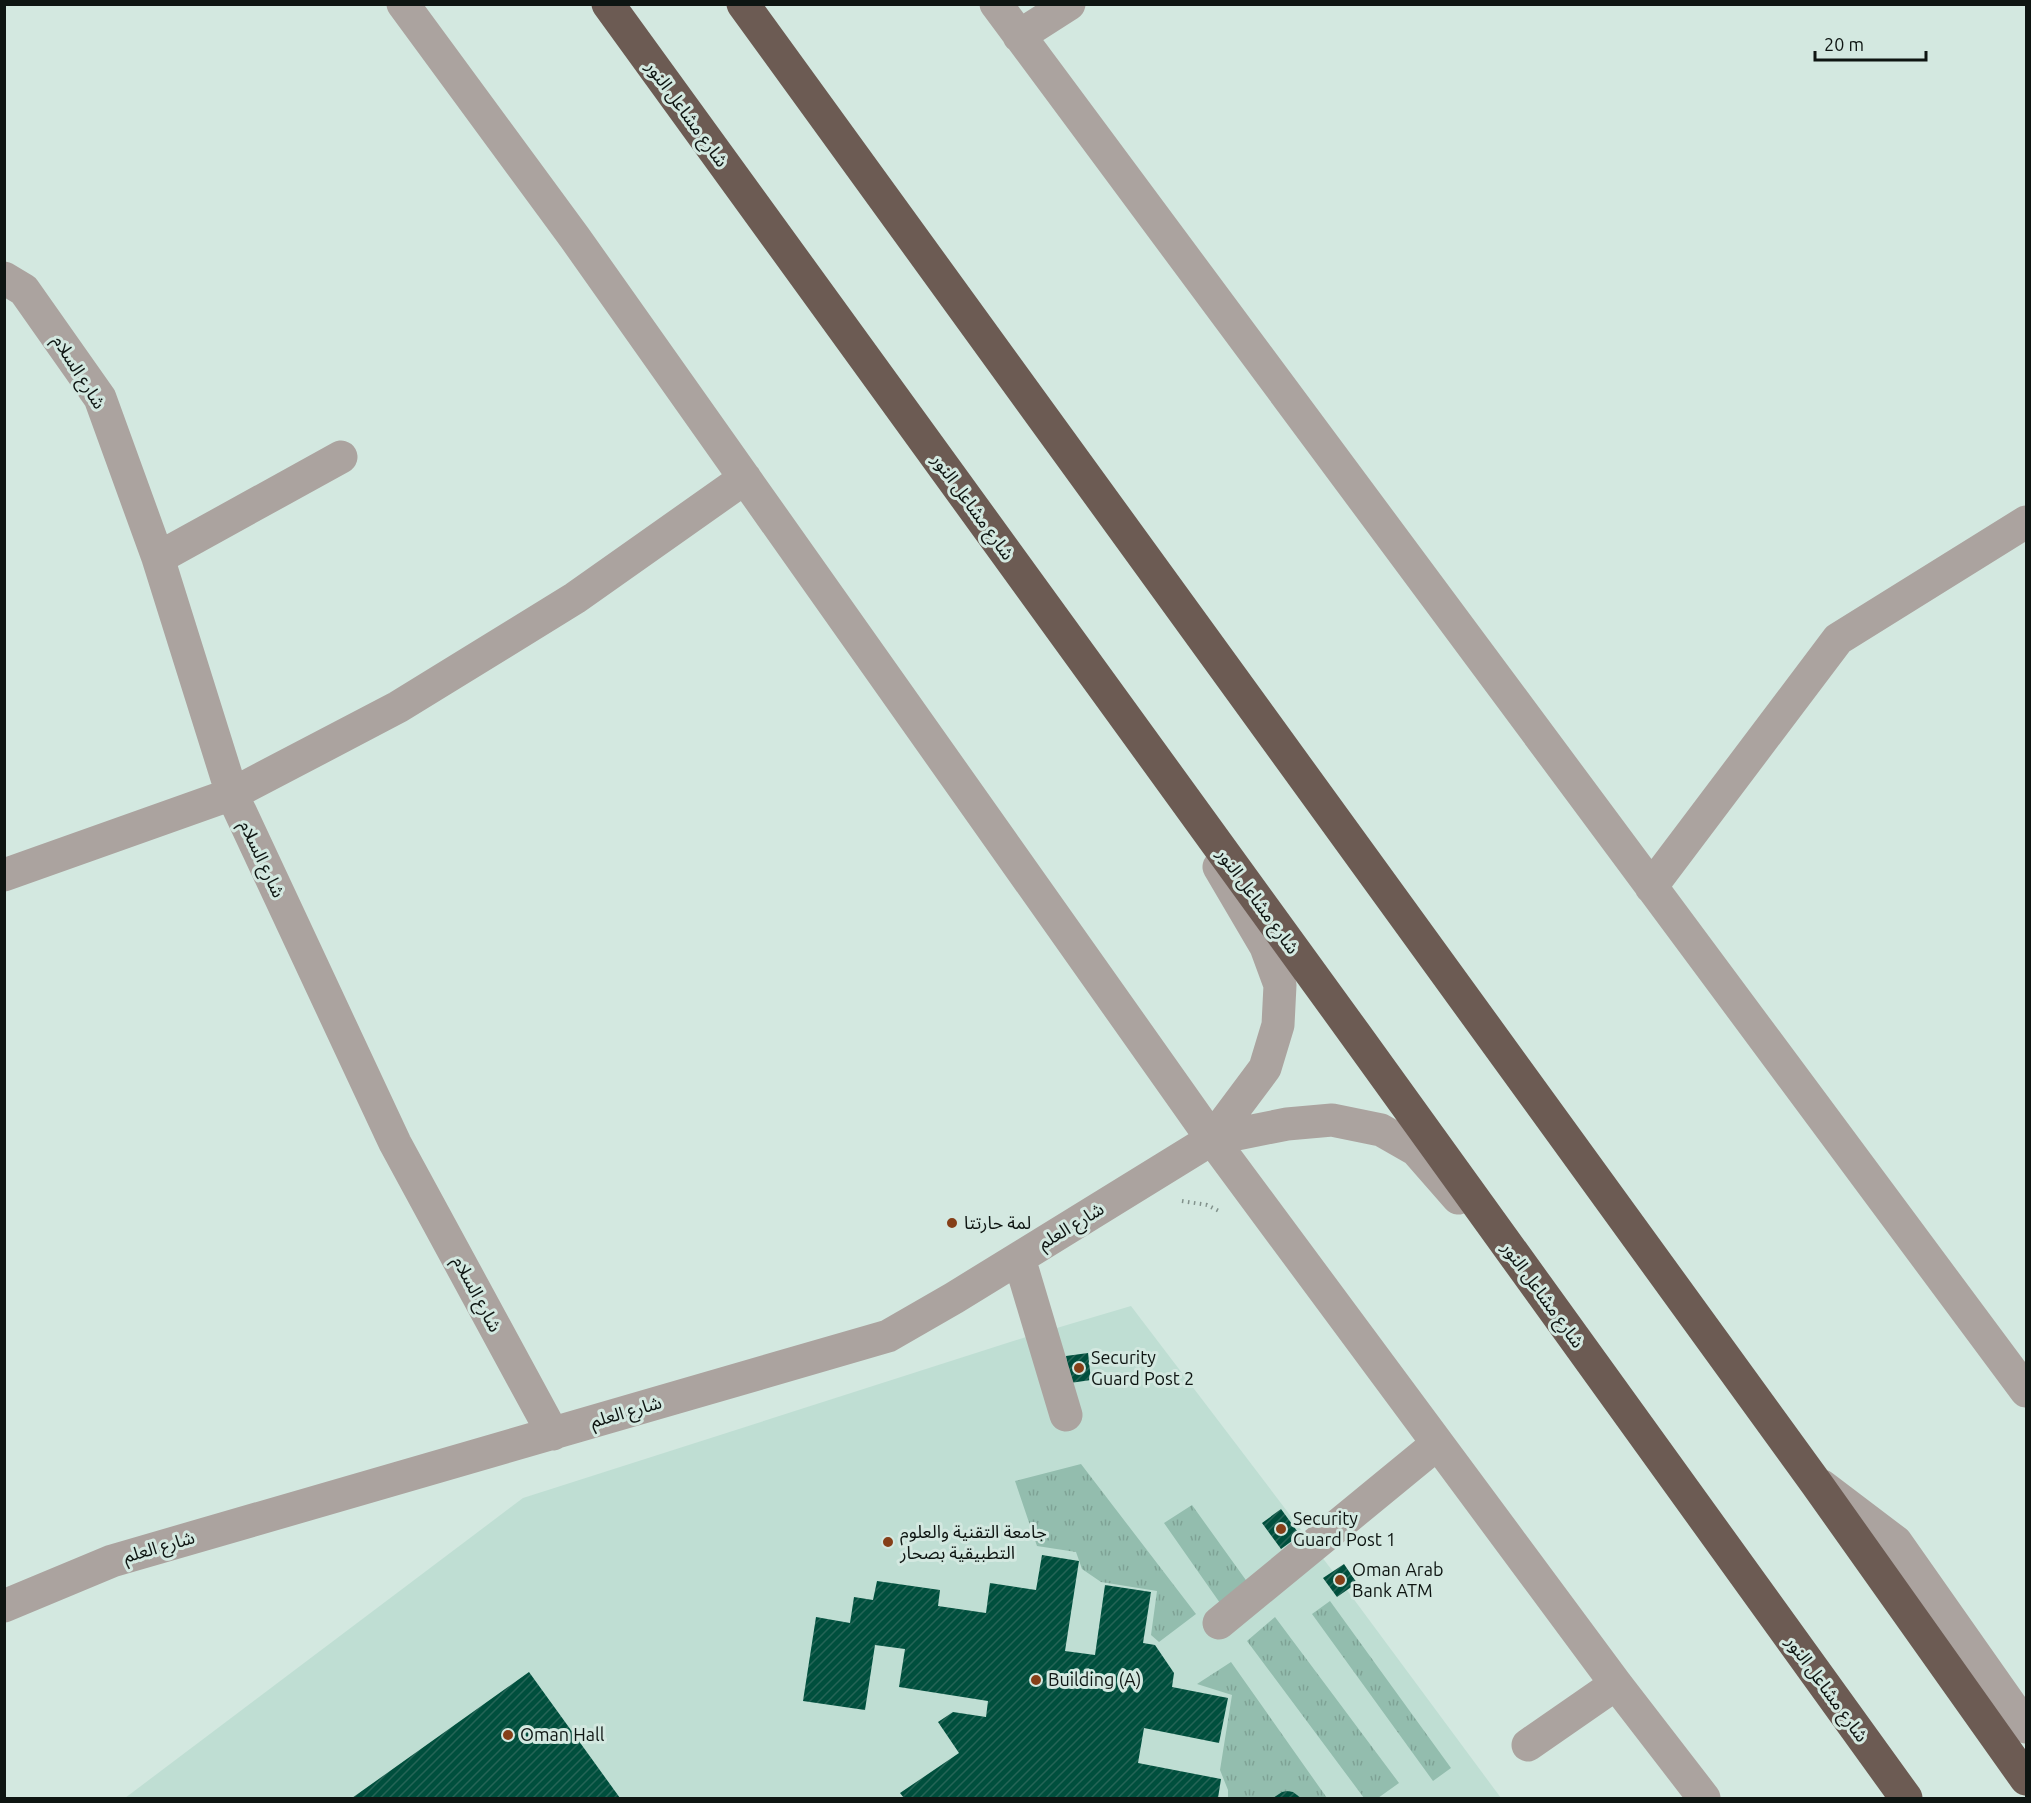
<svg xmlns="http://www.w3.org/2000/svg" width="2031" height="1803" font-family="Ubuntu,'Noto Sans Arabic',sans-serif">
<defs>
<pattern id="grass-tufts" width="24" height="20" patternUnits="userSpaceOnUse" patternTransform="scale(1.5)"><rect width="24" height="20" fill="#93bdae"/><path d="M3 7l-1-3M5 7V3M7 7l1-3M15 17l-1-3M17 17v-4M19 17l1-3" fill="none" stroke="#7ea295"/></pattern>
<pattern id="building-hatch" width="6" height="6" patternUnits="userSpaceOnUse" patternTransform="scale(1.5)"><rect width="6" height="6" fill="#004f3d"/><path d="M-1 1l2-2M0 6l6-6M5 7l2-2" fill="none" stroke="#256456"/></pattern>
</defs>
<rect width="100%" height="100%" fill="#d3e8e0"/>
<path fill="#bfded3" d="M 1131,1306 L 1344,1586 L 1501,1798 L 125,1798 L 523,1498 L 1023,1338 Z"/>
<path fill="url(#grass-tufts)" d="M 1081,1464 L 1196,1614 L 1159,1642 L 1151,1635 L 1157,1591 L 1101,1582 L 1082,1569 L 1076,1552 L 1037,1546 L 1015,1481 Z
M 1192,1505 L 1248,1583 L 1220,1603 L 1164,1523 Z
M 1330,1601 L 1451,1768 L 1433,1781 L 1312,1614 Z
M 1275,1617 L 1399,1783 L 1378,1798 L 1364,1798 L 1247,1641 Z
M 1231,1662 L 1327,1798 L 1228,1798 L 1228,1790 L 1220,1770 L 1232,1695 L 1197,1684 Z"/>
<path fill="url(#building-hatch)" d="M 1088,1353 L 1091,1380 L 1070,1383 L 1066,1356 Z
M 1281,1509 L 1300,1535 L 1281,1549 L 1262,1523 Z
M 1042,1555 L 1079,1561 L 1065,1651 L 1095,1655 L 1105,1585 L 1151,1592 L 1143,1643 L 1155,1645 L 1174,1673 L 1172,1687 L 1228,1698 L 1219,1743 L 1144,1728 L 1138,1763 L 1221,1779 L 1218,1798 L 904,1798 L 900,1793 L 959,1753 L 938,1722 L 953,1712 L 986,1717 L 988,1701 L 899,1687 L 905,1649 L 875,1645 L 865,1710 L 803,1701 L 816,1617 L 850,1623 L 854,1597 L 873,1600 L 877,1581 L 940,1590 L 938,1606 L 986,1613 L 990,1583 L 1036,1590 Z
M 1344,1564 L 1357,1583 L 1337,1597 L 1323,1578 Z
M 529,1672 L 620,1798 L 352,1798 Z
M 1287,1791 L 1293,1792 L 1301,1798 L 1273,1798 L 1282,1792 Z"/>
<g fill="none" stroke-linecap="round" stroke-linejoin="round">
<path stroke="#82928c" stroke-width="4" stroke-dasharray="1.5 4.5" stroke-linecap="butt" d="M 1182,1201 L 1207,1205 L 1221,1212"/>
<path stroke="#aba39f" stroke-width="33" d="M 403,4 L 575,238 L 1212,1139 L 1616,1684 L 1704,1798
M 996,4 L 2026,1391
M 1019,36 L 1069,4
M 4,278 L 24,290 L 100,398 L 158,558 L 232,794 L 395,1143 L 553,1434
M 158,558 L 341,457
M 4,875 L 232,794 L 398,707 L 575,598 L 745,478
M 1651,887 L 1838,639 L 2026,522
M 1212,1139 L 1265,1068 L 1278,1025 L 1280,985 L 1266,947 L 1219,867
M 1019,1258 L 1066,1415
M 1822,1486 L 1896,1542 L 2026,1727
M 4,1606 L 112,1561 L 888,1336 L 954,1298 L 1212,1139 L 1287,1124 L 1332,1120 L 1381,1130 L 1416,1150 L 1458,1198
M 1219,1623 L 1437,1444
M 1528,1745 L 1616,1684"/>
<path stroke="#6c5b53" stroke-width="33" d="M 608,4 L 1355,1034 L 1906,1798
M 743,4 L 1816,1483 L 2026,1779"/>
</g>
<g fill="#853f18" stroke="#d3e8e0" stroke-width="2">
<circle cx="952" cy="1223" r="6"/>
<circle cx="1079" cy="1368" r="6"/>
<circle cx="1281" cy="1529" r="6"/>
<circle cx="888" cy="1542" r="6"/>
<circle cx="1340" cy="1580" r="6"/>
<circle cx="1036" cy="1680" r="6"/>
<circle cx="508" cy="1735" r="6"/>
</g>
<g text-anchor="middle" stroke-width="6" stroke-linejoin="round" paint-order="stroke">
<g font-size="18" fill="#0e1512" stroke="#d3e8e0">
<text transform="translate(687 114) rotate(54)" y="6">شارع مشاعل النور</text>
<text transform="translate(79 372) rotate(58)" y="6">شارع السلام</text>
<text transform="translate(973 507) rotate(54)" y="6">شارع مشاعل النور</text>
<text transform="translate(262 859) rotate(65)" y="6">شارع السلام</text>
<text transform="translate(1258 901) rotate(54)" y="6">شارع مشاعل النور</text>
<text transform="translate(1071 1226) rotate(-31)" y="6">شارع العلم</text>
<text transform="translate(477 1294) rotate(62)" y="6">شارع السلام</text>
<text transform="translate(1543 1295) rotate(54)" y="6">شارع مشاعل النور</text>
<text transform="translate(626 1412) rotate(-16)" y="6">شارع العلم</text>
<text transform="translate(159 1547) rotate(-16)" y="6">شارع العلم</text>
<text transform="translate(1827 1689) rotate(54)" y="6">شارع مشاعل النور</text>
</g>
<g font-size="18" fill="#0e1512" stroke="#d3e8e0" text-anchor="start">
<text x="964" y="1229">لمة حارتتا</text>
<text x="1091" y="1364">Security<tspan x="1091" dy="21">Guard Post 2</tspan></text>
<text x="1293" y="1525">Security<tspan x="1293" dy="21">Guard Post 1</tspan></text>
<text x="900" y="1538">جامعة التقنية والعلوم<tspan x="900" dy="21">التطبيقية بصحار</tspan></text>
<text x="1352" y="1576">Oman Arab<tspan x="1352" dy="21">Bank ATM</tspan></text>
<text x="1048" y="1686">Building (A)</text>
<text x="520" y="1741">Oman Hall</text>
</g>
</g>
<rect width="2031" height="1803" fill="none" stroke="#0e1512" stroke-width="12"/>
<path d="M1815 51v9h111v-9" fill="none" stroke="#0e1512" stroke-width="3"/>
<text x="1824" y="51" font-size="18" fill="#0e1512" stroke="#d3e8e0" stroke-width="4.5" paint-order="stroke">20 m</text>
</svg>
